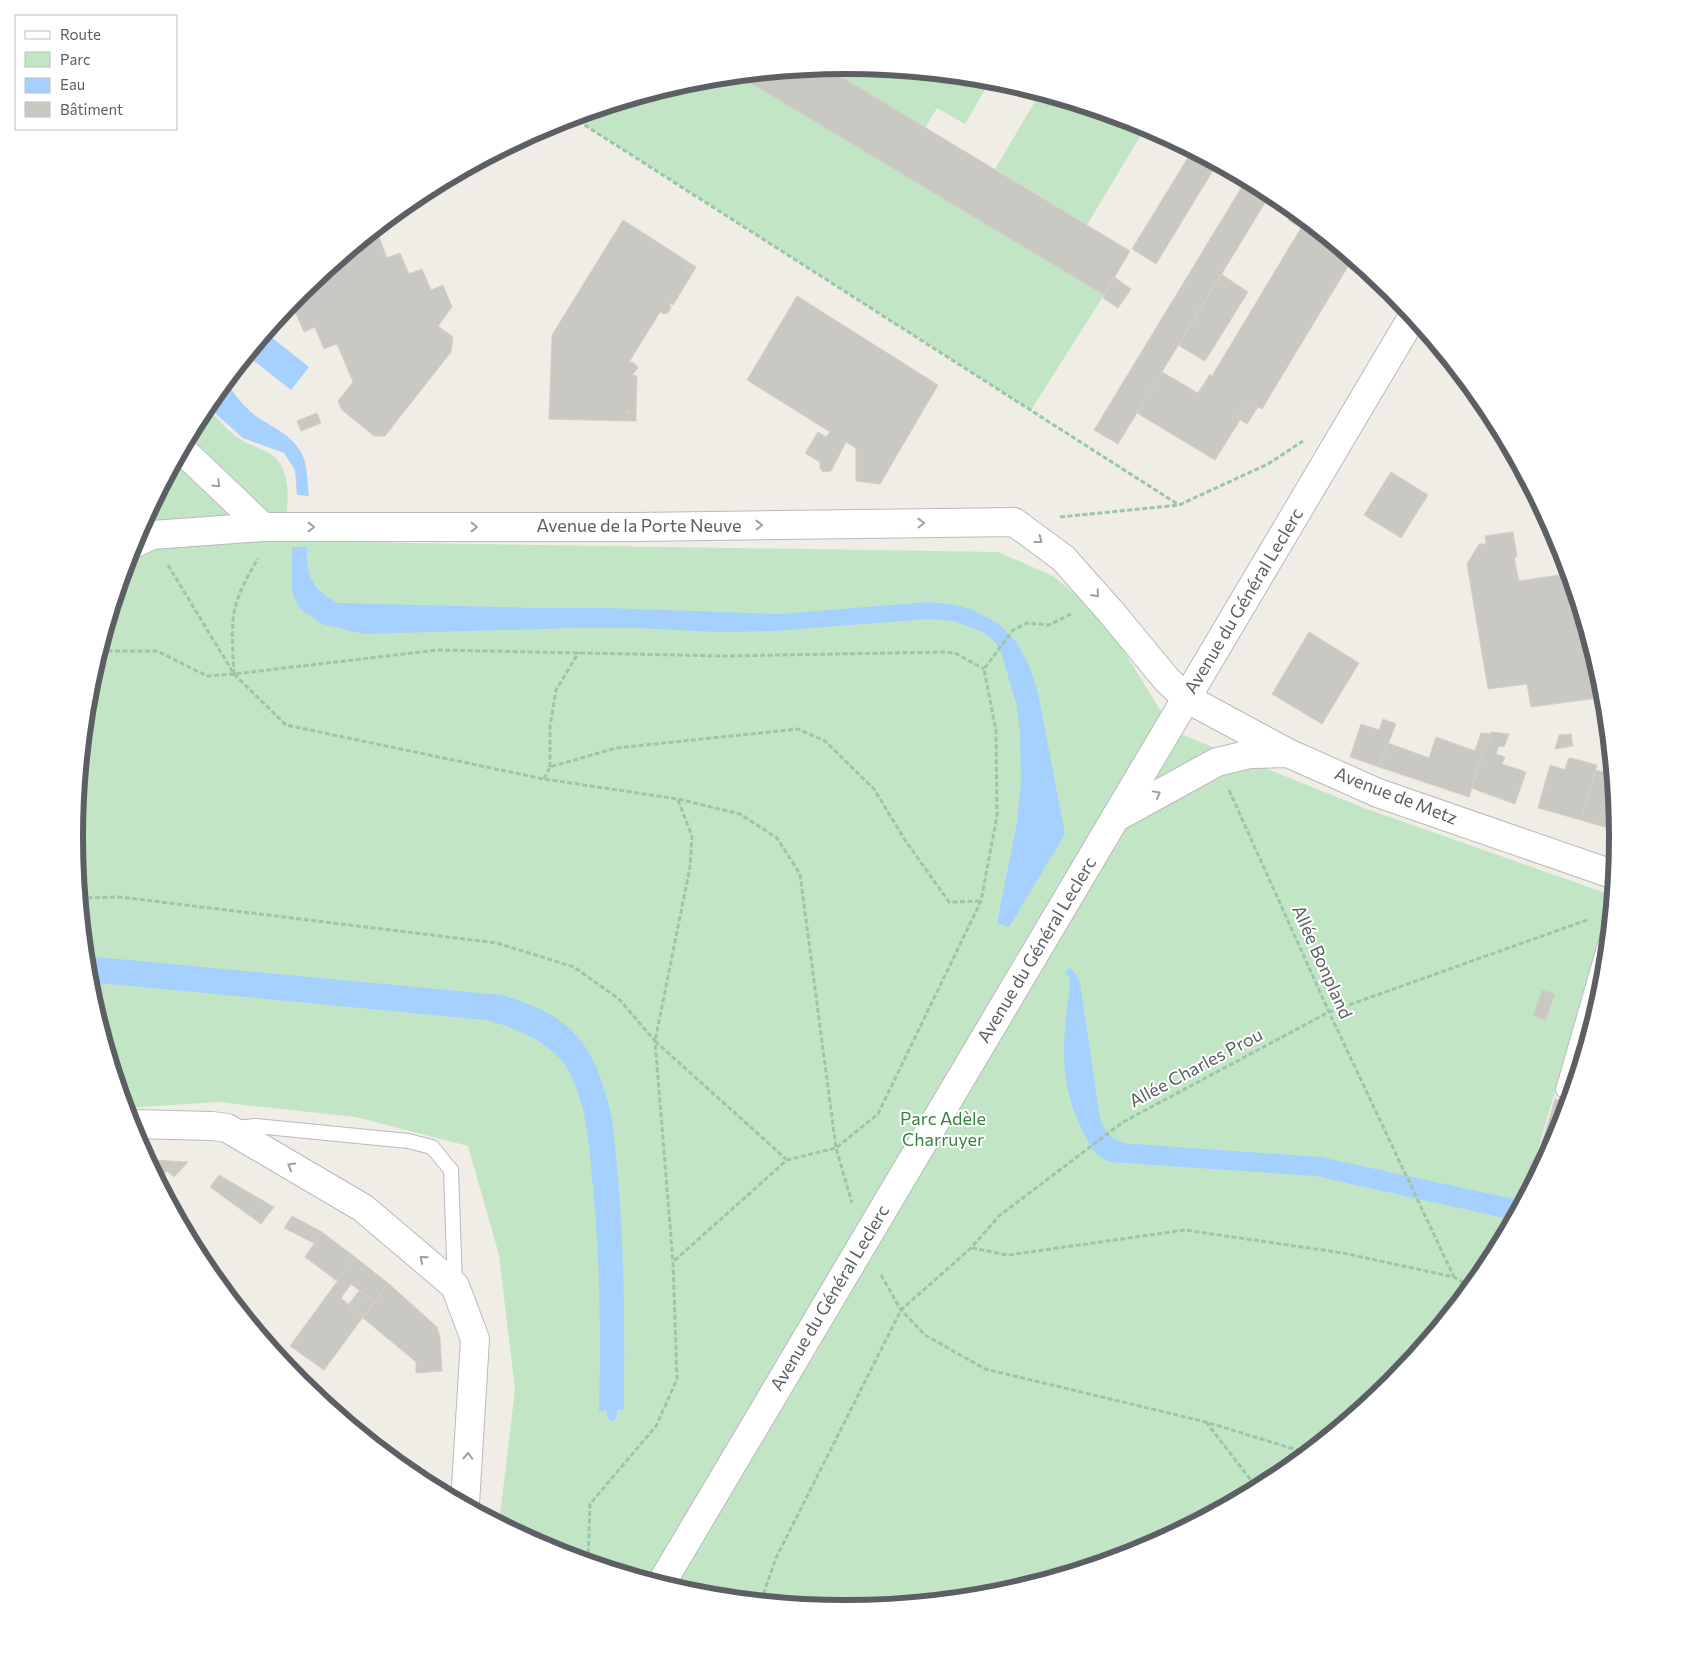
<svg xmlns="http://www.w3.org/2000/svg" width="1693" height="1674" font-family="Commissioner,sans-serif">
<rect width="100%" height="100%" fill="#efede5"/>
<path fill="#c2e6c5" d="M 847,65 L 991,79 L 965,124 L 937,108 L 925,128 L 841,77 Z
M 739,76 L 1104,295 L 1031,410 L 573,117 L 696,80 Z
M 1040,93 L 1126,119 L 1144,130 L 1087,225 L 995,169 Z
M 206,406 C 217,418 228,432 243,441 C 259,450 278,451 284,472 C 292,494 284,519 285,541 L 998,552 L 1053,576 L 1103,617 L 1173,731 L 1364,808 L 1611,895 L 1524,1199 L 1488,1266 L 1392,1383 L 1275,1479 L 1142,1550 L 997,1594 L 846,1609 L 696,1594 L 551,1550 L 499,1523 L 515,1390 L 499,1255 L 468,1146 L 356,1117 L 218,1102 L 126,1108 L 89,987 L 75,837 L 89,686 L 133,541 Z"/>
<path fill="#a6d0fd" d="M 266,333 L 309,367 L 291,390 L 248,356 Z
M 226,382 C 235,395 244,407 257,417 C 274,428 292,435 302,454 C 308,466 307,483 309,496 L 297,495 L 295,470 L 284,453 L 243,438 L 216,414 L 209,403 Z
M 292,547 L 307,547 C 306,576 312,590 338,603 L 537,608 L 607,608 L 779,614 L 929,602 L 956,605 L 975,611 L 1000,625 L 1015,640 L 1029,665 L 1038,693 L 1065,834 L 1009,927 L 997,923 L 1017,822 L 1021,782 L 1020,734 L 1017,707 L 1002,655 L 996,643 L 983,632 L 954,621 L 928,619 L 774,631 L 718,632 L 636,628 L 574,628 L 364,634 L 322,624 L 301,610 L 296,602 L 292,590 Z
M 86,956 L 501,995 C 574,1015 596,1046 612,1119 C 624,1215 625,1312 624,1410 L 599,1411 C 601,1336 600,1262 593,1187 C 589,1145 587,1099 564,1063 C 561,1059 557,1056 553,1052 C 533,1035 510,1026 485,1020 L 89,982 Z
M 1070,967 L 1076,974 L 1080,983 L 1100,1118 C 1106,1136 1116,1143 1134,1144 L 1320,1157 L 1523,1201 L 1513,1220 L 1315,1176 L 1110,1162 C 1093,1155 1091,1147 1083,1132 C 1063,1091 1062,1061 1066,1016 C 1067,1005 1070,994 1070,982 L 1070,978 L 1065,973 Z"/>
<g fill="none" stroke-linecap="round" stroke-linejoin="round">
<path stroke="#a6d0fd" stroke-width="10" d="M 612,1397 L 612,1416"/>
</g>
<path fill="#cac8c2" stroke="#d3d0c3" d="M 825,67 L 1130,251 L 1104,295 L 739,76 Z
M 1192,151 L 1217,164 L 1156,264 L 1132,249 Z
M 1246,180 L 1271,193 L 1118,444 L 1094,430 Z
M 1294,210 L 1353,258 L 1262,409 L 1247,401 L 1237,418 L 1240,420 L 1215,460 L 1137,413 L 1162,372 L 1198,393 L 1210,374 L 1212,376 L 1301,228 L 1288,220 Z
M 623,220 L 690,263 L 685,270 L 692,274 L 673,305 L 669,303 L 671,308 L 668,313 L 664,314 L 660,312 L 629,362 L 634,363 L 638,368 L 632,375 L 637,376 L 636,412 L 627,412 L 627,421 L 549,419 L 552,335 Z
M 379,237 L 387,258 L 400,253 L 409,274 L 422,269 L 431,290 L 443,285 L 452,307 L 438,326 L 453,337 L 451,352 L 385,436 L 374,436 L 342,410 L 338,401 L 353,382 L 337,344 L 324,349 L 315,327 L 304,332 L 295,311 L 282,316 L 281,315 L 301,291 L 365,238 L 366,242 Z
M 690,263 L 696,267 L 692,274 L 685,270 Z
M 1221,274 L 1248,292 L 1205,361 L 1178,345 Z
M 1114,277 L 1131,289 L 1118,308 L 1103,298 Z
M 797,296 L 938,385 L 880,484 L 856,481 L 856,448 L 846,442 L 831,471 L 823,472 L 820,468 L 820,462 L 805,453 L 818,432 L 826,437 L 830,432 L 747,380 Z
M 1247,401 L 1258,407 L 1247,424 L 1237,418 Z
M 627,412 L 636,412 L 636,421 L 627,421 Z
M 317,413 L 321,423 L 301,431 L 297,421 Z
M 1391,472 L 1428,495 L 1401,538 L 1364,515 Z
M 1513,532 L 1517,557 L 1514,558 L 1519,581 L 1566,574 L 1569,572 L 1604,687 L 1605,697 L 1531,707 L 1527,684 L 1488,689 L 1467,564 L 1479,544 L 1486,544 L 1485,536 Z
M 1309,632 L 1359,663 L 1322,724 L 1272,694 Z
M 1383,719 L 1396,724 L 1379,767 L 1350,757 L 1361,724 L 1379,730 Z
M 1491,732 L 1509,734 L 1504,747 L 1499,746 L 1496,754 L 1505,757 L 1502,764 L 1526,772 L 1515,804 L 1471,788 Z
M 1481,733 L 1490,734 L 1469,797 L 1379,767 L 1388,743 L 1429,758 L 1436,737 L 1475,751 Z
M 1571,734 L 1573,746 L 1555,749 L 1559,735 Z
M 1571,758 L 1597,765 L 1581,820 L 1538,808 L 1550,765 L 1565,770 L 1568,759 Z
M 1596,770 L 1612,775 L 1618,831 L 1581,820 Z
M 1542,990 L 1555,994 L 1546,1020 L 1533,1016 Z
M 1555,1099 L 1569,1102 L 1560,1133 L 1549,1152 L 1540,1150 Z
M 155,1160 L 188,1162 L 174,1177 L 167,1171 L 159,1180 L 151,1165 Z
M 219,1175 L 274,1207 L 261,1224 L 210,1187 Z
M 292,1216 L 322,1232 L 314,1243 L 284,1228 Z
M 322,1232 L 355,1257 L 337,1281 L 305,1257 Z
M 355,1257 L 388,1283 L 374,1302 L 351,1284 L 341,1298 L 363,1317 L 324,1370 L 290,1346 Z
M 388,1283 L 437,1327 L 440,1337 L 442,1371 L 416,1373 L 416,1362 L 363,1318 Z
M 359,1291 L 374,1302 L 363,1317 L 349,1304 Z
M 283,1354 L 298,1365 L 292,1373 L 280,1358 Z"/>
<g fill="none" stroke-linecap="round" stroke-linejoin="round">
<g stroke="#b7babe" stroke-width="16">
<path id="service" d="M 1572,1092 L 1563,1090 L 1609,930
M 233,1128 L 256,1126 L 408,1141 L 432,1147 L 451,1170 L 455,1286"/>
</g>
<g stroke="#b7babe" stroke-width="30">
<path id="minor" d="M 133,544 L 152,535 L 263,527
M 131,1124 L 212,1126 L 227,1128 L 363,1208 L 455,1286 L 475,1339 L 465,1504"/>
</g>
<g stroke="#b7babe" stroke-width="30">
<path id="tertiary" d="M 182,450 L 263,527 L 637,527 L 1014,522 L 1063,558 L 1111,612 L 1167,680 L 1186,698 L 1288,753 L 1378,793 L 1615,875
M 1115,818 L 1217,762 L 1250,754 L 1286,753"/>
</g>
<g stroke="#b8bac0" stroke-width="30">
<path id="secondary" d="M 661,1584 L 1413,316"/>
</g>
<path stroke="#9bc6ab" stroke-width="3" stroke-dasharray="5 2.5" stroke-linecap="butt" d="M 572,117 L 1179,505
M 1060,517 L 1179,505 L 1268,464 L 1303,441
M 168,565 L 234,674 L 286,725 L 544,779 L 678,799 L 740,814 L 777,838 L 800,874 L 836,1148 L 852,1203
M 100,651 L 157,651 L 207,676 L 234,674 L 438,650 L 725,656 L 946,652 L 955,653 L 984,669
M 234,674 C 233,651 230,626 236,604 C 241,587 250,573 258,558
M 550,767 L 550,727 L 556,690 L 579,652
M 544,779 L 550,767 L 616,748 L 798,729 L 825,741 L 874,789 L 905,840 L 949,902 L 981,901
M 1229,790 L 1329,1012 L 1454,1277
M 678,800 L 692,836 L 690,867 L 655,1041 L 787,1160
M 80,898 L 120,897 L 497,943 L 574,967 L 619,999 L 655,1041 L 673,1262
M 972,1248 L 1008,1255 L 1185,1230 L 1343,1253 L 1454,1277 L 1471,1287
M 881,1275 L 901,1310 L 925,1335 L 985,1369 L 1206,1422 L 1307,1453
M 1206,1422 L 1257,1488
M 588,1561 L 590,1504 L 656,1426 L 677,1379 L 673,1262 L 787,1160 L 836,1148 L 878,1114 L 981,901 L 997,816 L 996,731 L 984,669 L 1013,630 L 1027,623 L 1049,625 L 1071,614
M 761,1601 L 776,1558 L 901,1310 L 971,1248 L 999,1216 L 1123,1122 L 1329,1012 L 1587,920"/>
<use href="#service" stroke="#fff" stroke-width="14"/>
<use href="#minor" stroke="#fff" stroke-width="28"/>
<use href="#tertiary" stroke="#fff" stroke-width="28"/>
<use href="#secondary" stroke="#fff" stroke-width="28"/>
</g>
<defs><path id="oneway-chevron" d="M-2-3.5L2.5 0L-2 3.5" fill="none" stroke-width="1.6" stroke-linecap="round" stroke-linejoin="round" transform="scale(1.25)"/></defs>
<g stroke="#9da0a3">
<use href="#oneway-chevron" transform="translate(217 484) rotate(44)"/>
<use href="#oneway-chevron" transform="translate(921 523) rotate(-1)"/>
<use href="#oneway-chevron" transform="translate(759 525) rotate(-1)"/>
<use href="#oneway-chevron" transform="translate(311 527)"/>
<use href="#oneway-chevron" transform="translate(474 527)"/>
<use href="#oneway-chevron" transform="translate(1039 540) rotate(37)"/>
<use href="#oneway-chevron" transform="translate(1096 594) rotate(48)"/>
<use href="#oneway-chevron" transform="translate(1157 794) rotate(-29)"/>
<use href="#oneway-chevron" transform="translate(291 1166) rotate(-150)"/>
<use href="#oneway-chevron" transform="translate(423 1259) rotate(-140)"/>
<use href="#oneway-chevron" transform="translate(468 1456) rotate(-87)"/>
</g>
<g text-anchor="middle" stroke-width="4" stroke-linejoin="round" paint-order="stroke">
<g font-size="18" fill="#5c6065" stroke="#fff">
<text x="639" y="532">Avenue de la Porte Neuve</text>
<text transform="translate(1244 601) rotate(-59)" y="6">Avenue du Général Leclerc</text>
<text transform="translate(1396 796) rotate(21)" y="6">Avenue de Metz</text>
<text transform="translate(1037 950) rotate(-59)" y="6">Avenue du Général Leclerc</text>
<text transform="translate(1322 962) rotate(66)" y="6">Allée Bonpland</text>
<text transform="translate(1196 1068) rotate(-28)" y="6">Allée Charles Prou</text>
<text transform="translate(830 1298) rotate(-59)" y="6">Avenue du Général Leclerc</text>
</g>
<g font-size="18" fill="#368240" stroke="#fff">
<text x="943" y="1125">Parc Adèle<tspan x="943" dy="21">Charruyer</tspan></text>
</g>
</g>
<path d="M0 0H1693V1674H0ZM83 837a763 763 0 1 1 1526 0a763 763 0 1 1-1526 0Z" fill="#fff" fill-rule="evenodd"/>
<path fill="none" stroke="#5c6065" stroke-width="6" d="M83 837a763 763 0 1 1 1526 0a763 763 0 1 1-1526 0Z"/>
<rect x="15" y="15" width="162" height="115" fill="#ffffff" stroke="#bebfc1"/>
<rect x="25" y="31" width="25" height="8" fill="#ffffff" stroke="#bebfc1"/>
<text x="60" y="40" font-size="15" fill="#5c6065">Route</text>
<rect x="25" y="52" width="25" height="15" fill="#c2e6c5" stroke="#bebfc1"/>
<text x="60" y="65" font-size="15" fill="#5c6065">Parc</text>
<rect x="25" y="78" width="25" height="15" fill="#a6d0fd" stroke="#bebfc1"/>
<text x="60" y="90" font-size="15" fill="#5c6065">Eau</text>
<rect x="25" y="102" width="25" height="15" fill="#cac8c2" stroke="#bebfc1"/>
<text x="60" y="115" font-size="15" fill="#5c6065">Bâtiment</text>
</svg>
